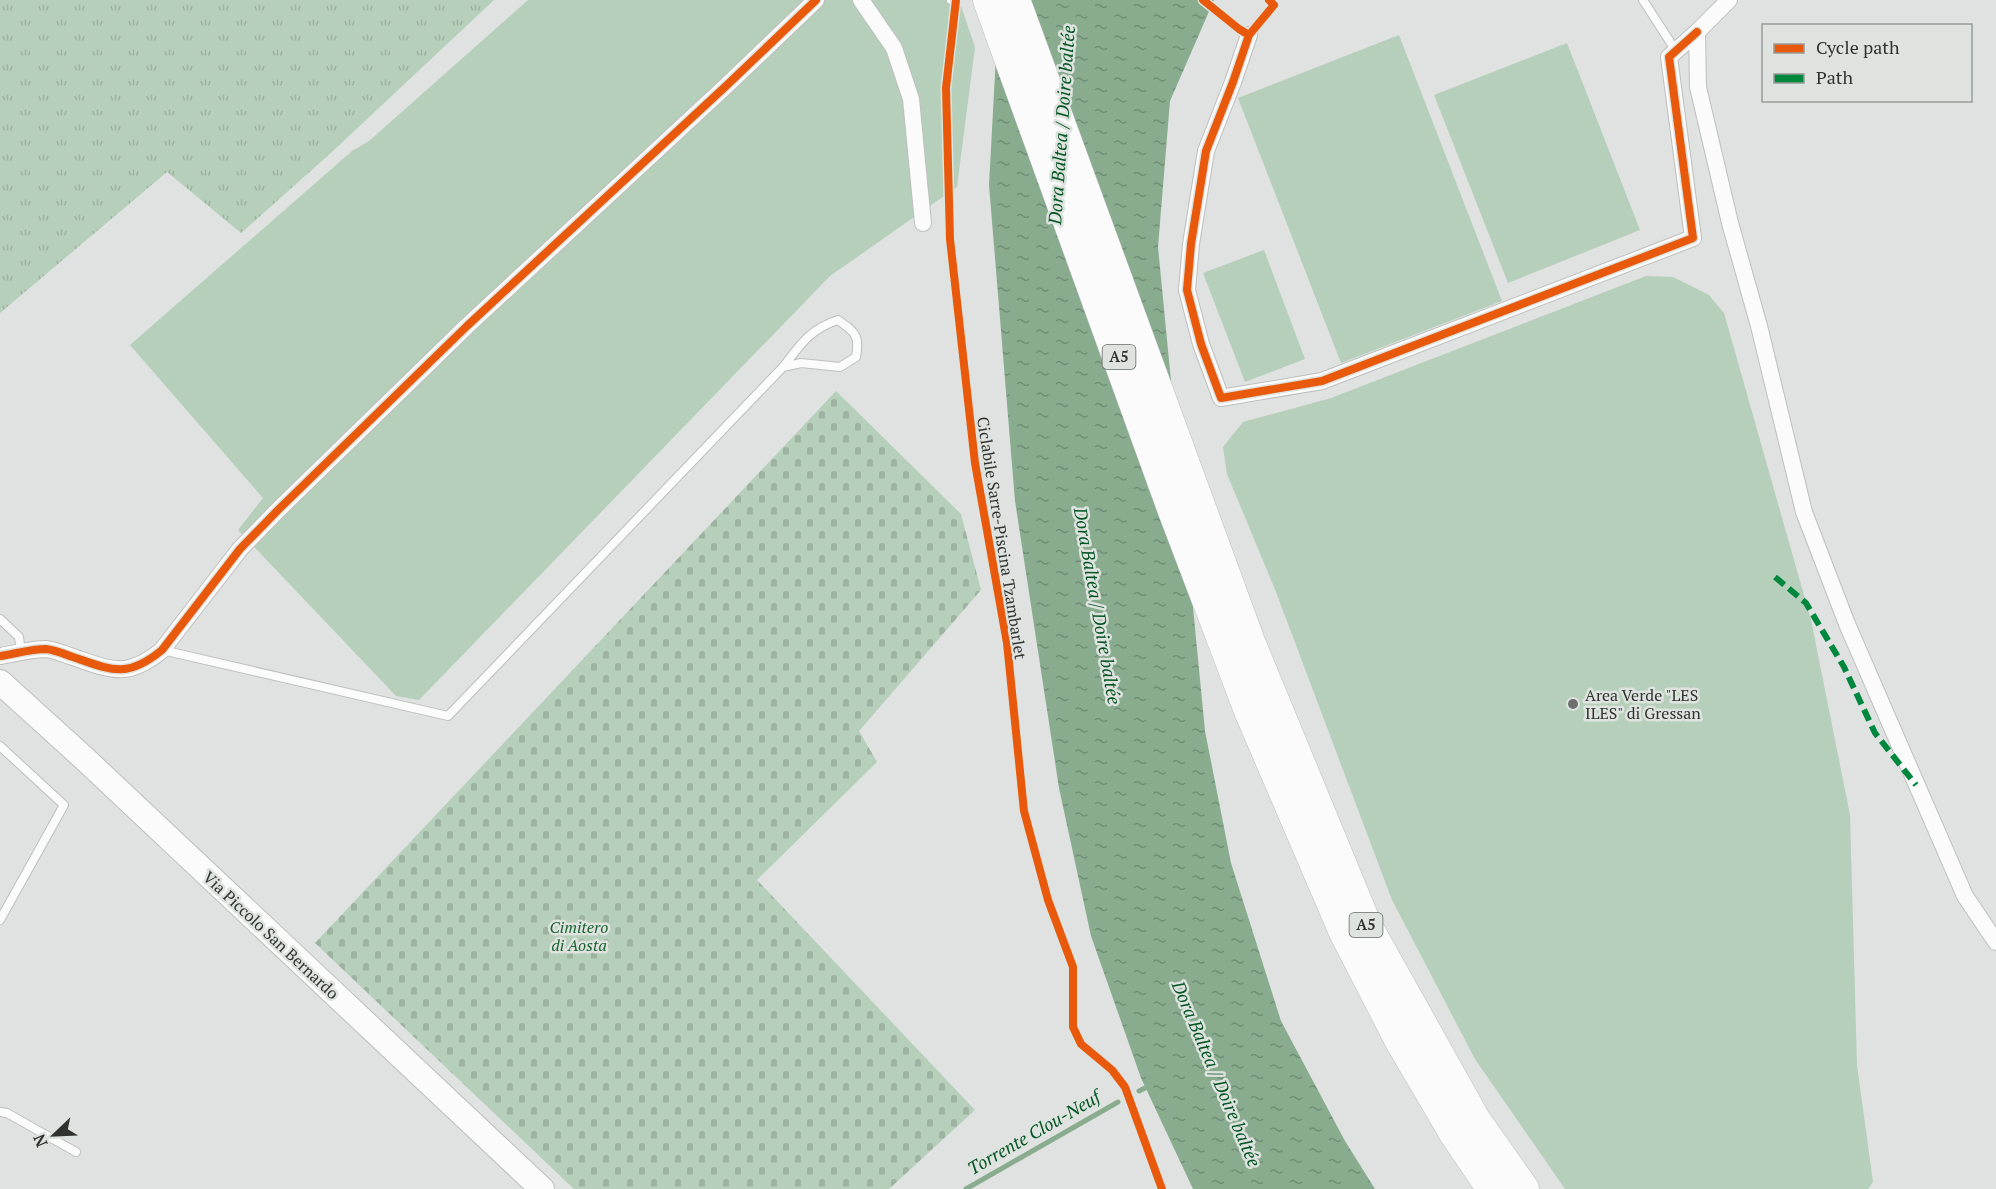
<svg xmlns="http://www.w3.org/2000/svg" width="1996" height="1189" font-family="'PT Serif',serif">
<defs>
<pattern id="grass-tufts" width="24" height="20" patternUnits="userSpaceOnUse" patternTransform="scale(1.5)"><rect width="24" height="20" fill="#b6cfba"/><path d="M3 7l-1-3M5 7V3M7 7l1-3M15 17l-1-3M17 17v-4M19 17l1-3" fill="none" stroke="#9db2a0"/></pattern>
<pattern id="cemetery-stones" width="16" height="16" patternUnits="userSpaceOnUse" patternTransform="scale(1.5)"><rect width="16" height="16" fill="#b6cfba"/><path d="M2 7V4a2 2 0 0 1 4 0v3zM10 15v-3a2 2 0 0 1 4 0v3z" fill="#9db2a0"/></pattern>
<pattern id="water-ripples" width="26" height="14" patternUnits="userSpaceOnUse" patternTransform="scale(1.5)"><rect width="26" height="14" fill="#89ac8f"/><path d="M2 4q2-2 4 0t4 0M15 11q2-2 4 0t4 0" fill="none" stroke="#708d75"/></pattern>
</defs>
<rect width="100%" height="100%" fill="#dfe2e0"/>
<path fill="url(#grass-tufts)" d="M 0,0 L 494,0 L 333,151 L 241,233 L 167,172 L 0,313 Z"/>
<path fill="url(#cemetery-stones)" d="M 836,391 L 961,514 L 981,590 L 859,731 L 877,762 L 757,880 L 975,1110 L 889,1189 L 574,1189 L 315,943 Z"/>
<path fill="#b6cfba" d="M 528,0 L 959,0 L 975,47 L 957,187 L 830,276 L 419,700 L 396,696 L 238,530 L 263,498 L 130,345 L 352,151 L 369,141 Z
M 1399,35 L 1502,301 L 1341,363 L 1238,98 Z
M 1567,43 L 1640,230 L 1508,283 L 1434,95 Z
M 1264,250 L 1305,359 L 1245,382 L 1203,273 Z
M 1646,276 L 1673,277 L 1709,295 L 1724,313 L 1811,620 L 1850,815 L 1857,1065 L 1873,1182 L 1868,1189 L 1565,1189 L 1475,1059 L 1392,900 L 1276,592 L 1227,474 L 1223,447 L 1243,422 L 1331,398 Z"/>
<path fill="url(#water-ripples)" d="M 999,0 L 1214,0 L 1170,101 L 1158,247 L 1205,731 L 1231,863 L 1281,1021 L 1345,1141 L 1375,1189 L 1193,1189 L 1141,1078 L 1091,936 L 1059,788 L 1015,501 L 989,185 Z"/>
<g fill="none" stroke-linecap="round" stroke-linejoin="round">
<path stroke="#89ac8f" stroke-width="5" d="M 1139,1091 L 1145,1088
M 966,1189 L 1118,1102"/>
<g stroke="#bdbfbe" stroke-width="10">
<path id="lane" d="M 951,0 L 956,1
M 1643,0 L 1676,51
M 0,619 L 19,637 L 21,653
M 162,650 L 448,716 L 783,367 C 801,344 810,329 838,320 C 855,332 860,335 856,357 L 840,367 L 801,363 L 783,367
M 0,746 L 64,805 L 0,920
M 0,1112 L 7,1113 L 76,1152"/>
</g>
<g stroke="#bdbfbe" stroke-width="18">
<path id="street" d="M 861,0 L 894,48 L 911,99 L 923,223
M 1729,0 L 1697,32 L 1698,87 L 1730,223 L 1759,326 L 1804,512 L 1847,624 L 1965,896 L 1996,942
M 1249,35 L 1233,82 L 1206,151 L 1191,244 L 1187,290 L 1201,344 L 1221,398 L 1322,381 L 1693,238 L 1669,57 L 1697,32
M 0,656 C 14,654 31,649 46,649 C 55,650 64,654 73,657 C 111,670 127,679 162,650 L 240,549 L 280,508 L 467,326 L 726,86 L 816,0"/>
</g>
<g stroke="#bdbfbe" stroke-width="26">
<path id="secondary" d="M 0,682 L 86,760 L 542,1189"/>
</g>
<g stroke="#bdbfbe" stroke-width="33">
<path id="highway" d="M 989,0 L 1173,508 L 1251,713 L 1345,932 L 1401,1041 L 1455,1133 L 1493,1189
M 1014,0 L 1249,642 L 1366,926 L 1475,1121 L 1523,1189"/>
</g>
<use href="#lane" stroke="#fafbfa" stroke-width="8"/>
<use href="#street" stroke="#fafbfa" stroke-width="16"/>
<use href="#secondary" stroke="#fafbfa" stroke-width="24"/>
<use href="#highway" stroke="#fafbfa" stroke-width="32"/>
<path stroke="#00873e" stroke-width="6" stroke-dasharray="12 6" stroke-linecap="butt" d="M 1775,577 L 1806,603 L 1844,667 L 1875,733 L 1916,785"/>
<g stroke="#dee3df" stroke-width="11">
<path id="cycleway" d="M 956,0 L 946,88 L 950,239 L 975,463 L 1007,643 L 1024,811 L 1048,900 L 1073,967 L 1073,1027 L 1081,1044 L 1112,1070 L 1125,1087 L 1162,1189
M 1203,0 L 1239,29 L 1249,35 L 1274,5 L 1269,0
M 1249,35 L 1233,82 L 1206,151 L 1191,244 L 1187,290 L 1201,344 L 1221,398 L 1322,381 L 1693,238 L 1669,57 L 1697,32
M 0,656 C 14,654 31,649 46,649 C 55,650 64,654 73,657 C 111,670 127,679 162,650 L 240,549 L 280,508 L 467,326 L 726,86 L 816,0"/>
</g>
<use href="#cycleway" stroke="#e8590c" stroke-width="8"/>
</g>
<circle fill="#6d706e" stroke="#dee3df" stroke-width="2" cx="1573" cy="704" r="6"/>
<g text-anchor="middle" stroke-width="5" stroke-linejoin="round" paint-order="stroke">
<g fill="#dee3df" stroke="#646764" stroke-width="1.5">
<rect x="1102.5" y="345" width="33" height="24" rx="4.5"/>
<rect x="1349.5" y="913" width="33" height="24" rx="4.5"/>
</g>
<g font-size="15" font-weight="bold" fill="#303230">
<text x="1119" y="362">A5</text>
<text x="1366" y="930">A5</text>
</g>
<g font-size="16" fill="#303230" stroke="#dee3df">
<text transform="translate(1002 538) rotate(81)" y="6">Ciclabile Sarre-Piscina Tzambarlet</text>
<text transform="translate(271 935) rotate(43)" y="6">Via Piccolo San Bernardo</text>
</g>
<g font-size="16" fill="#303230" stroke="#dee3df" text-anchor="start">
<text x="1585" y="701">Area Verde "LES<tspan x="1585" dy="18">ILES" di Gressan</tspan></text>
</g>
<g font-size="16" font-style="italic" fill="#18632e" stroke="#dee3df">
<text x="579" y="933">Cimitero<tspan x="579" dy="18">di Aosta</tspan></text>
</g>
<g font-size="18" font-style="italic" fill="#005420" stroke="#dee3df">
<text transform="translate(1062 125) rotate(-86)" y="6">Dora Baltea / Doire baltée</text>
<text transform="translate(1097 606) rotate(80)" y="6">Dora Baltea / Doire baltée</text>
<text transform="translate(1216 1074) rotate(67)" y="6">Dora Baltea / Doire baltée</text>
<text transform="translate(1034 1133) rotate(-30)" y="6">Torrente Clou-Neuf</text>
</g>
</g>
<rect x="1762" y="24" width="210" height="78" fill="#dee3df" stroke="#989c99" stroke-width="1.5"/>
<rect x="1774" y="44" width="30" height="9" fill="#e8590c" stroke="#989c99" stroke-width="1.5"/>
<text x="1816" y="54" font-size="18" fill="#303230">Cycle path</text>
<rect x="1774" y="74" width="30" height="9" fill="#00873e" stroke="#989c99" stroke-width="1.5"/>
<text x="1816" y="84" font-size="18" fill="#303230">Path</text>
<g transform="translate(54 1135) rotate(247)" stroke="#dee3df" stroke-width="4.5" paint-order="stroke">
<path d="M0-4.5L10 22L0 15L-10 22Z" fill="#303230"/>
<text y="-9" font-size="16" font-weight="bold" text-anchor="middle" fill="#303230">N</text>
</g>
</svg>
